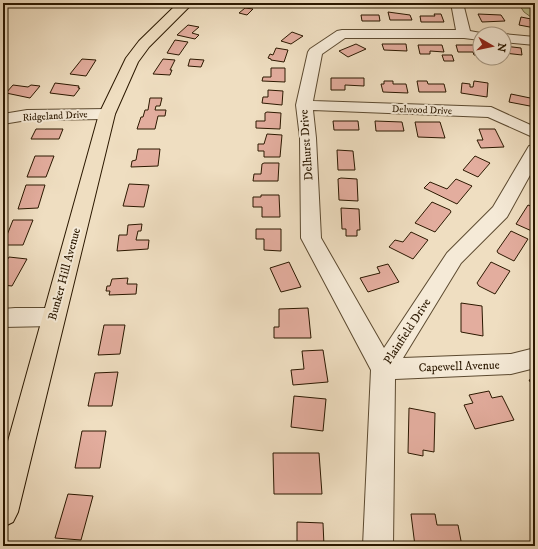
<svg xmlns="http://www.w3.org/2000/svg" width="538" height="549" font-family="'IM FELL DW Pica',serif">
<rect width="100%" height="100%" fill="#efdec1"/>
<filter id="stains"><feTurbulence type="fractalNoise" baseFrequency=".005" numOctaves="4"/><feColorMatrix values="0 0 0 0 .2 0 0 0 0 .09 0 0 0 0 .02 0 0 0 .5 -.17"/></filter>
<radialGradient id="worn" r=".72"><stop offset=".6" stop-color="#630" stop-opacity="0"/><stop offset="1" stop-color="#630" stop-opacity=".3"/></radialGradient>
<path fill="#bfc08e" stroke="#756c47" d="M 518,3 L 535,3 L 535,20 L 524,12 Z"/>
<path fill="#e3ad9e" stroke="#2b1800" d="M 245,8 L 253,9 L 247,15 L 239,13 Z
M 388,12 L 410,15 L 412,20 L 390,20 Z
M 434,14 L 441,14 L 444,22 L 421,22 L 420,16 L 435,16 Z
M 478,14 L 501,15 L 505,21 L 482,22 Z
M 361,15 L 379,15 L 380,21 L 362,21 Z
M 521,17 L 531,19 L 530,21 L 535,22 L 535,28 L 519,25 Z
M 188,25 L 199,27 L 192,33 L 199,35 L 195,39 L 177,35 Z
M 292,32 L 303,36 L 291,44 L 281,41 Z
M 175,40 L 188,42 L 179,55 L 167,53 Z
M 356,44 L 366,49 L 348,57 L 339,51 Z
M 382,44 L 406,44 L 407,51 L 384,50 Z
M 418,45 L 442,45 L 444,52 L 430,51 L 430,54 L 420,54 Z
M 456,45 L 479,45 L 480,55 L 474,55 L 473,52 L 458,52 Z
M 504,46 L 521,48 L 522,55 L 504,53 Z
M 276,48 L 288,50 L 284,62 L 271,60 L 271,59 L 268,58 L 270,54 L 273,55 Z
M 442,55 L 452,55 L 454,61 L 444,61 Z
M 82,59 L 96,60 L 86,76 L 70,74 Z
M 163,59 L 175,60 L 170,70 L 172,70 L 170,75 L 153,74 Z
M 190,59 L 204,60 L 201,67 L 188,66 Z
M 271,68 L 285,68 L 285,82 L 262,81 L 263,77 L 271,77 Z
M 331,78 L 364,78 L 364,86 L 345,85 L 345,90 L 331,90 Z
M 384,81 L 393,81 L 393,84 L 406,84 L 408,93 L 383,92 L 381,84 L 384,84 Z
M 417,81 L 427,81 L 428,84 L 444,84 L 446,92 L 419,92 Z
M 474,81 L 488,83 L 487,97 L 461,93 L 462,83 L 470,84 L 470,87 L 473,87 Z
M 55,83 L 79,86 L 78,88 L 80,88 L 74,96 L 50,93 Z
M 13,85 L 28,87 L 31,85 L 40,86 L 30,98 L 6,93 Z
M 268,90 L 283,91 L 282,105 L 262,103 L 263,97 L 268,97 Z
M 511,94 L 535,99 L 535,107 L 509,102 Z
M 150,98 L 162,98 L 160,106 L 156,106 L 155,110 L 166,110 L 165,116 L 158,116 L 155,129 L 137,129 L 141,117 L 143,117 L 145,110 L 148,110 Z
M 267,112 L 281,113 L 280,129 L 256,128 L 256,121 L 265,121 L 265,113 Z
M 333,121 L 358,121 L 359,130 L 334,130 Z
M 375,121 L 402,122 L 404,131 L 376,131 Z
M 415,122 L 440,122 L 445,138 L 418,137 Z
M 36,129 L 63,129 L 59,139 L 31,139 Z
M 479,129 L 495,129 L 504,147 L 481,148 L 477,140 L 483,140 Z
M 267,134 L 282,135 L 280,157 L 264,157 L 264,151 L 258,151 L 258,144 L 264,144 Z
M 138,149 L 160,149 L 158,166 L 131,167 L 132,161 L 136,160 Z
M 337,150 L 353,151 L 355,170 L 338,170 Z
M 35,156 L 54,156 L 46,177 L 27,177 Z
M 475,156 L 490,163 L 478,177 L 463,170 Z
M 264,163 L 279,163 L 278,181 L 253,181 L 254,174 L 261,174 L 262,164 Z
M 341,178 L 357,179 L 358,201 L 339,200 L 338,179 Z
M 456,179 L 472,186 L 457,204 L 424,188 L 430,182 L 447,189 Z
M 129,184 L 149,185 L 144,207 L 123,206 Z
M 26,185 L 45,185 L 38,208 L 18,209 Z
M 261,195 L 279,195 L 280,217 L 262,217 L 262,207 L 253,207 L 253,197 L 261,197 Z
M 432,202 L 450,210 L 451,212 L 435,232 L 415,223 Z
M 528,205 L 535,208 L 535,230 L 534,232 L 516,224 Z
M 341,208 L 359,209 L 360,230 L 357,230 L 357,236 L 346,236 L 346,229 L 342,229 Z
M 13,220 L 33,220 L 23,245 L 3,245 Z
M 142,224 L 141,231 L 138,231 L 136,240 L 149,240 L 148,249 L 117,251 L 119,235 L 127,235 L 128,225 Z
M 256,229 L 281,229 L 281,251 L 264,250 L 264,239 L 256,239 Z
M 511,231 L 528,239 L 514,261 L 498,253 L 497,251 Z
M 411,232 L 428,240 L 413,259 L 389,247 L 395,240 L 403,242 Z
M 9,257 L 27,259 L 12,286 L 3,285 L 3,267 Z
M 289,262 L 301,287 L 281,292 L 270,268 Z
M 491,262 L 510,271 L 495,294 L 479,286 L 477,283 Z
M 388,264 L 399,282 L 368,292 L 360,278 L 380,273 L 377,267 Z
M 128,278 L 127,284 L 137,284 L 136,294 L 109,295 L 110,291 L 106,291 L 107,286 L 110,286 L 112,279 Z
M 461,303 L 482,306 L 483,336 L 461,332 Z
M 308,308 L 311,338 L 274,338 L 274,327 L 279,327 L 279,309 Z
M 104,325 L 125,325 L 120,354 L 98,355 Z
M 323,350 L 328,382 L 293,385 L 291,370 L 304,369 L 302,351 Z
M 118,372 L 112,406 L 88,406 L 95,373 Z
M 535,378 L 535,390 L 529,380 Z
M 489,391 L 492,398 L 502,396 L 514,420 L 475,429 L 464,405 L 473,403 L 469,395 Z
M 294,396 L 326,399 L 323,431 L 291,427 Z
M 409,408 L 435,413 L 434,452 L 423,450 L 423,456 L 408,453 Z
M 82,431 L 106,431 L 100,468 L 75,468 Z
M 273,453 L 319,453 L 322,494 L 274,494 Z
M 68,494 L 93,496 L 81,540 L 55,538 Z
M 411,514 L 435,514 L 437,525 L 458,525 L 462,546 L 415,546 Z
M 297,522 L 323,523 L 324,546 L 297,546 Z"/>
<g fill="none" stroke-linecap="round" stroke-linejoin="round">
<g stroke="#5c4a30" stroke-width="2">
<path id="minor" d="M 451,3 L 463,3 L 470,31 L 486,34 L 480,34 L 480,40 L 464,38 L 345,38 L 322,54 L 313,101 L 491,107 L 535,127 L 535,138 L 488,117 L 313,110 L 316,138 L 321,238 L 384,348 L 447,253 L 493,207 L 529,146 L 535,145 L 535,166 L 507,217 L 461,263 L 403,358 L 511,354 L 535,348 L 535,368 L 511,374 L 395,379 L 393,546 L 363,546 L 371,370 L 301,238 L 300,138 L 296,105 L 308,52 L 310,49 L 337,31 L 342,30 L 456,30 Z
M 503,34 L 504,34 L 535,37 L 535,45 L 504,42 Z
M 107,109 L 113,111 L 115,114 L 113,117 L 107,119 L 27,120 L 3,124 L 3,114 L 27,110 Z
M 15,308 L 53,308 L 61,311 L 64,317 L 61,323 L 53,326 L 3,327 L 3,309 Z"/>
</g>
<g stroke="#2b1800" stroke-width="2">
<path id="major" d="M 178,3 L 193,3 L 149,47 L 138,62 L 115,114 L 18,512 L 13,522 L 3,527 L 3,459 L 99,114 L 126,58 L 139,41 Z"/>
</g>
<use href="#minor" fill="#f5ead7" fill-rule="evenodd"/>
<use href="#major" fill="#efdec1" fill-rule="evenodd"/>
</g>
<g text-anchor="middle" stroke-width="4" stroke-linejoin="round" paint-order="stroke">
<g font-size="10" fill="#2b1800" stroke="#f5ead7">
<text transform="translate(422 109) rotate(2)" y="4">Delwood Drive</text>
<text transform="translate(55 115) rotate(-3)" y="4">Ridgeland Drive</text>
</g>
<g font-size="12" fill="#2b1800" stroke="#f5ead7">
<text transform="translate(306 145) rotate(-94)" y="4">Delhurst Drive</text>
<text transform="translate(64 274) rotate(-75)" y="4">Bunker Hill Avenue</text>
<text transform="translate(407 331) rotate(-57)" y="4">Plainfield Drive</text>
<text transform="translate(459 366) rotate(-2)" y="4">Capewell Avenue</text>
</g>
</g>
<rect width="538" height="549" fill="none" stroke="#efdec1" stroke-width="16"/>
<rect x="4" y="4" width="530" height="541" fill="none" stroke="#2b1800" stroke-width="2"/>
<rect x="8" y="8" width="522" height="533" fill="none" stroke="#2b1800"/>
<g transform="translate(492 46) rotate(99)"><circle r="19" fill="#f5ead7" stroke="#a49681"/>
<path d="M0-3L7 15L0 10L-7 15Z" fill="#8f2418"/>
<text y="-6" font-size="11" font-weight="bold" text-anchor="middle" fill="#2b1800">N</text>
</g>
<rect width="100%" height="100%" filter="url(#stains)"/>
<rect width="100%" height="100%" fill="url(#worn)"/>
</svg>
